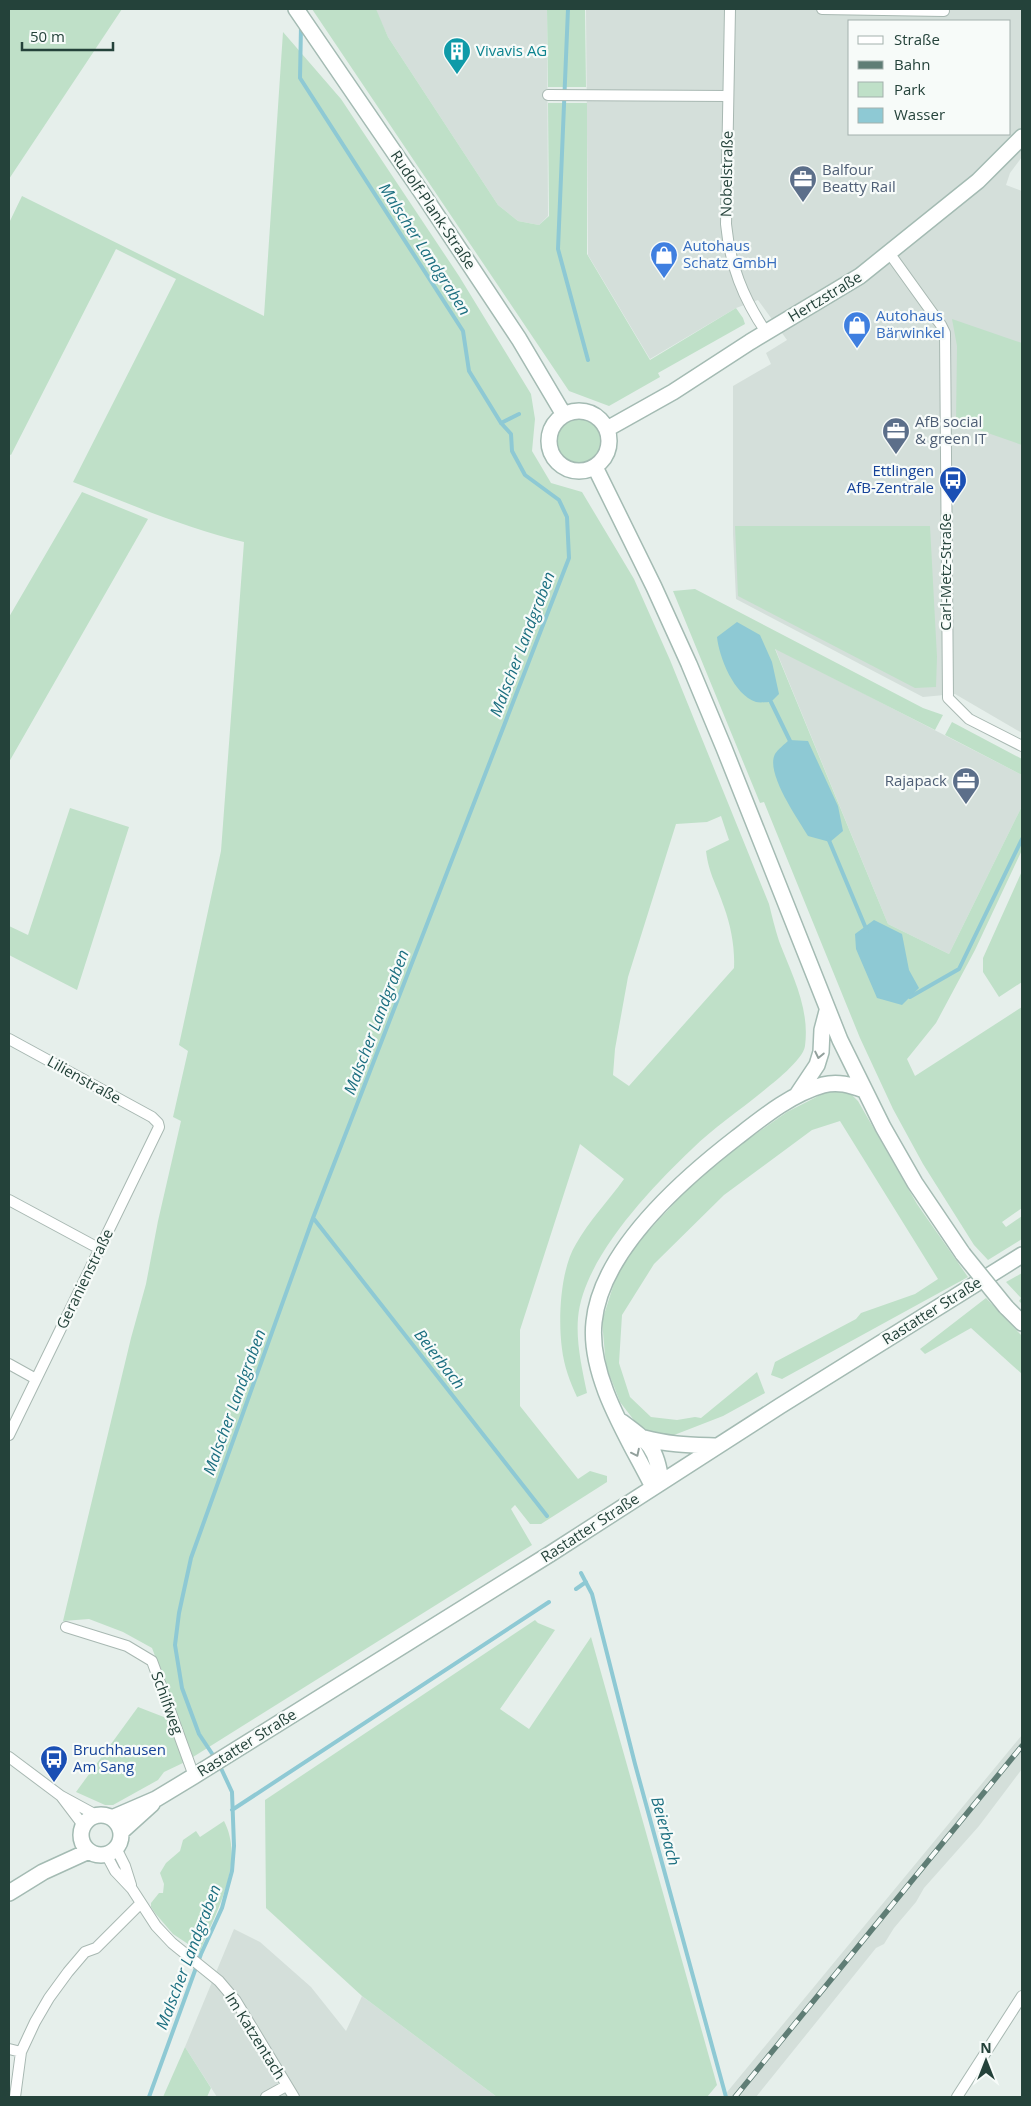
<svg xmlns="http://www.w3.org/2000/svg" width="1031" height="2106" font-family="'Open Sans',sans-serif">
<rect width="100%" height="100%" fill="#e6efeb"/>
<path fill="#d4dfda" fill-rule="evenodd" d="M 375,9 L 547,9 L 548,216 L 539,225 L 518,221 L 498,205 L 388,37 Z
M 586,9 L 1022,9 L 1022,157 L 1010,173 L 1006,185 L 1022,191 L 1022,733 L 955,694 L 923,697 L 736,599 L 733,534 L 733,386 L 771,364 L 766,353 L 787,340 L 758,300 L 736,308 L 650,359 L 588,255 ZM 850,21 L 1010,21 L 1010,134 L 850,134 Z
M 775,648 L 1022,775 L 1022,806 L 949,954 L 888,924 Z
M 1022,1735 L 1022,1769 L 979,1826 L 924,1888 L 916,1902 L 894,1928 L 884,1944 L 876,1948 L 756,2097 L 723,2097 Z
M 234,1929 L 260,1942 L 311,1987 L 346,2031 L 362,1996 L 497,2097 L 217,2097 L 185,2047 Z"/>
<path fill="#bfe0c8" fill-rule="evenodd" d="M 9,9 L 122,9 L 9,179 Z
M 312,9 L 376,9 L 388,37 L 498,205 L 518,221 L 539,225 L 549,216 L 548,103 L 587,103 L 587,254 L 650,360 L 736,308 L 743,318 L 745,324 L 658,373 L 660,377 L 609,406 L 569,391 Z
M 547,9 L 585,9 L 586,87 L 548,87 Z
M 283,32 L 341,99 L 459,276 L 531,394 L 535,419 L 532,451 L 551,483 L 582,492 L 634,579 L 670,660 L 769,904 C 772,916 775,929 779,941 C 792,975 810,1008 805,1046 C 803,1060 773,1083 762,1092 C 739,1111 713,1128 692,1149 C 650,1189 583,1259 578,1318 C 576,1343 582,1368 587,1393 L 577,1397 C 570,1382 564,1366 562,1349 C 558,1320 560,1270 576,1244 C 589,1221 609,1200 624,1179 L 580,1144 L 520,1330 L 520,1406 L 578,1479 L 590,1471 L 607,1476 L 607,1482 L 541,1524 L 530,1524 L 515,1505 L 511,1509 L 532,1545 L 193,1757 L 152,1648 L 123,1632 L 89,1619 L 63,1621 L 131,1338 L 146,1284 L 158,1221 L 181,1121 L 173,1117 L 188,1051 L 179,1045 L 221,851 L 244,542 C 185,528 130,504 73,482 L 176,279 L 116,249 L 11,455 L 9,454 L 9,223 L 22,196 L 264,316 ZM 721,816 L 729,840 L 706,851 C 709,875 717,885 724,907 C 731,926 735,948 734,968 L 629,1086 L 613,1075 L 615,1049 L 628,977 L 676,824 L 707,822 Z
M 952,319 L 1022,343 L 1022,445 L 956,422 L 957,346 Z
M555 441a24 24 0 1 1 48 0a24 24 0 1 1-48 0Z
M 82,492 L 148,519 L 9,762 L 9,617 Z
M 735,526 L 930,526 L 937,657 L 936,687 L 915,688 L 738,596 Z
M 695,589 L 923,708 L 943,715 L 935,730 L 775,649 L 888,924 L 949,954 L 1022,806 L 1022,850 L 975,950 L 936,1023 L 907,1059 L 915,1076 L 1022,1007 L 1022,1208 L 1002,1222 L 1006,1227 L 1022,1216 L 1022,1239 L 988,1260 L 974,1245 L 923,1164 L 893,1109 L 860,1038 L 764,802 L 760,803 L 673,591 Z
M 952,722 L 1022,759 L 1022,775 L 945,735 Z
M 70,808 L 129,827 L 77,990 L 9,955 L 9,926 L 28,935 Z
M 1022,871 L 1022,982 L 999,997 L 983,972 L 983,958 Z
M 834,1088 L 848,1091 L 858,1101 L 917,1204 L 968,1277 L 782,1379 L 771,1375 L 775,1362 L 856,1319 L 861,1313 L 915,1294 L 938,1279 L 840,1121 L 812,1130 L 724,1195 L 654,1264 L 622,1315 L 619,1363 L 630,1397 L 651,1417 L 677,1420 L 695,1417 L 701,1418 L 757,1372 L 765,1393 L 723,1416 L 669,1437 L 640,1428 L 620,1402 L 606,1366 L 602,1321 L 616,1277 L 637,1243 L 698,1178 L 741,1144 L 787,1112 Z
M 1022,1273 L 1022,1304 L 1019,1301 L 1021,1298 L 1006,1282 Z
M 986,1298 L 1022,1336 L 1022,1374 L 971,1328 L 925,1354 L 920,1349 Z
M 535,1620 L 538,1623 L 555,1630 L 500,1709 L 529,1729 L 591,1637 L 717,2085 L 707,2097 L 497,2097 L 362,1996 L 266,1908 L 265,1800 Z
M 138,1707 L 169,1719 L 185,1762 L 164,1772 L 158,1780 L 113,1805 L 105,1805 L 76,1792 Z
M 224,1821 C 246,1864 215,1912 200,1952 L 173,1934 L 155,1913 L 151,1907 L 151,1903 L 159,1893 L 163,1893 L 164,1884 L 160,1873 L 166,1863 L 180,1851 L 183,1840 L 196,1831 L 200,1837 Z
M 185,2047 L 211,2088 L 207,2097 L 163,2097 Z"/>
<path fill="#8ec9d4" d="M 737,622 L 760,635 L 772,662 L 779,694 L 771,702 C 767,702 760,703 756,702 C 734,695 719,657 717,637 Z
M 789,740 L 808,741 L 838,806 L 843,831 L 830,842 L 808,836 C 798,819 765,773 775,754 C 778,749 785,744 789,740 Z
M 874,920 L 902,934 L 909,970 L 919,988 L 902,1005 L 877,998 L 856,949 L 855,934 Z"/>
<g fill="none" stroke-linecap="round" stroke-linejoin="round">
<path stroke="#8ec9d4" stroke-width="4" d="M 568,9 L 558,249 L 588,360
M 501,423 L 519,414
M 771,702 L 791,743
M 828,838 L 867,931
M 908,993 L 910,997 L 959,969 L 1022,839
M 314,1219 L 547,1516
M 581,1573 L 592,1594 L 635,1764 L 726,2097
M 576,1589 L 586,1582
M 215,1758 L 199,1734 L 182,1688 L 175,1645 L 179,1613 L 191,1558 L 313,1218 L 569,558 L 567,517 L 559,500 L 525,475 L 512,451 L 511,434 L 501,423 L 469,371 L 463,331 L 300,78 L 301,26
M 232,1810 L 549,1602
M 149,2097 L 201,1954 L 222,1908 L 232,1871 L 234,1846 L 232,1792 L 219,1764"/>
<g stroke="#a8b8b2" stroke-width="12">
<path id="street" d="M 730,9 L 726,224 C 730,265 743,298 766,332
M 822,9 L 944,11
M 548,95 L 728,96
M 890,254 L 941,325 L 945,333 L 948,698 L 969,719 L 1022,746
M 9,1039 L 152,1117 L 158,1123 L 159,1127 L 9,1435
M 9,1200 L 100,1249
M 9,1364 L 36,1379
M 66,1627 L 127,1646 L 152,1661 L 194,1776
M 9,1757 L 61,1796 L 96,1815
M 61,1796 L 83,1825
M 116,1848 L 125,1866 L 131,1885
M 106,1854 L 115,1871 L 132,1889 L 156,1926 L 172,1943 L 219,1981 L 236,2001 L 294,2097
M 9,2049 L 21,2052
M 15,2097 L 21,2052 L 35,2022 L 49,1998 L 68,1972 L 85,1952 L 96,1948 L 141,1903
M 266,2097 L 286,2086
M 957,2097 L 1022,1996"/>
</g>
<g stroke="#a4bbb3" stroke-width="18">
<path id="secondary" d="M 296,9 L 422,193 L 519,339 L 564,415
M549 441a30 30 0 1 1 60 0a30 30 0 1 1-60 0Z
M 607,429 L 673,392 L 750,342 L 860,276 L 978,181 L 1022,137
M 595,467 L 654,587 L 689,664 L 724,748 L 840,1040 L 883,1127 L 915,1183 L 963,1254
M 797,1095 L 817,1065 L 821,1052 L 822,1030 L 827,1011
M 1006,1307 L 1022,1323
M 622,1422 C 649,1442 657,1448 661,1482
M 644,1438 C 669,1445 693,1445 718,1446
M 653,1487 C 629,1439 588,1377 594,1322 C 601,1250 683,1179 736,1138 C 763,1117 791,1094 823,1085 C 838,1081 850,1085 864,1090
M81 1835a20 20 0 1 1 40 0a20 20 0 1 1-40 0Z
M 112,1818 L 156,1799 L 194,1776 L 550,1554 L 780,1406 L 1022,1255
M 121,1832 L 152,1804
M 9,1893 L 43,1872 L 89,1851"/>
</g>
<use href="#street" stroke="#fff" stroke-width="10"/>
<use href="#secondary" stroke="#fff" stroke-width="15"/>
<g stroke="#5f7d75" stroke-width="5.5">
<path id="rail" d="M 735,2097 L 1022,1746"/>
</g>
<use href="#rail" stroke="#f7fbf9" stroke-width="4" stroke-dasharray="11" stroke-linecap="butt"/>
<g stroke="#a4bbb3" stroke-width="18" stroke-linecap="butt">
<path id="secondary-bridge" d="M 963,1254 L 1006,1307"/>
</g>
<use href="#secondary-bridge" stroke="#fff" stroke-width="15"/>
</g>
<defs><path id="oneway-chevron" d="M-2-3.5L2.5 0L-2 3.5" fill="none" stroke-width="1.6" stroke-linecap="round" stroke-linejoin="round" transform="scale(1.25)"/></defs>
<g stroke="#92a09c">
<use href="#oneway-chevron" transform="translate(819 1055) rotate(102)"/>
<use href="#oneway-chevron" transform="translate(636 1453) rotate(64)"/>
</g>
<defs>
<g id="building-pin" transform="scale(1.4375)"><path d="M0 17L-7.5 6A9.5 9.5 0 1 1 7.5 6Z" fill="#0f9aa8" stroke="#f7fbf9"/><path d="M-4-6H4V6H1V3H-1V6H-4ZM-2.5-4.3h1.7v1.8h-1.7ZM.8-4.3h1.7v1.8H.8ZM-2.5-1h1.7V.8h-1.7ZM.8-1h1.7V.8H.8Z" fill="#fff"/></g>
<g id="office-pin" transform="scale(1.4375)"><path d="M0 17L-7.5 6A9.5 9.5 0 1 1 7.5 6Z" fill="#5c6f8a" stroke="#f7fbf9"/><path d="M-6-3h4V-5.5h4V-3h4V5H-6ZM-1-4.5V-3h2v-1.5ZM-6 0V1H6V0Z" fill="#fff"/></g>
<g id="shop-pin" transform="scale(1.4375)"><path d="M0 17L-7.5 6A9.5 9.5 0 1 1 7.5 6Z" fill="#3f7fe0" stroke="#f7fbf9"/><path d="M-5-2.5h2.3a2.7 3.5 0 0 1 5.4 0H5L5.5 6h-11ZM-1.5-2.5h3a1.5 2.3 0 0 0-3 0Z" fill="#fff"/></g>
<g id="bus-pin" transform="scale(1.4375)"><path d="M0 17L-7.5 6A9.5 9.5 0 1 1 7.5 6Z" fill="#1a4fb4" stroke="#f7fbf9"/><path d="M-5-6H5V4H4V6H2V4H-2V6H-4V4H-5ZM-3.5-4V0h7V-4ZM-3.5 1.2v1.5H-2V1.2ZM2 1.2v1.5H3.5V1.2Z" fill="#fff"/></g>
</defs>
<g fill-rule="evenodd">
<use href="#building-pin" x="457" y="51"/>
<use href="#office-pin" x="803" y="179"/>
<use href="#shop-pin" x="664" y="255"/>
<use href="#shop-pin" x="857" y="325"/>
<use href="#office-pin" x="896" y="431"/>
<use href="#bus-pin" x="953" y="480"/>
<use href="#office-pin" x="966" y="781"/>
<use href="#bus-pin" x="54" y="1759"/>
</g>
<g text-anchor="middle" stroke-width="4.5" stroke-linejoin="round" paint-order="stroke">
<g font-size="15" fill="#0d838f" stroke="#f7fbf9" text-anchor="start">
<text x="476" y="56">Vivavis AG</text>
</g>
<g font-size="15" fill="#4e5e75" stroke="#f7fbf9" text-anchor="start">
<text x="822" y="175">Balfour<tspan x="822" dy="17">Beatty Rail</tspan></text>
<text x="915" y="427">AfB social<tspan x="915" dy="17">&amp; green IT</tspan></text>
<text x="947" y="786" text-anchor="end">Rajapack</text>
</g>
<g font-size="15" fill="#24423a" stroke="#f7fbf9">
<text transform="translate(727 174) rotate(-89)" y="5">Nobelstraße</text>
<text transform="translate(433 210) rotate(56)" y="5">Rudolf-Plank-Straße</text>
<text transform="translate(825 297) rotate(-31)" y="5">Hertzstraße</text>
<text transform="translate(946 572) rotate(-90)" y="5">Carl-Metz-Straße</text>
<text transform="translate(84 1080) rotate(29)" y="5">Lilienstraße</text>
<text transform="translate(85 1279) rotate(-64)" y="5">Geranienstraße</text>
<text transform="translate(932 1311) rotate(-32)" y="5">Rastatter Straße</text>
<text transform="translate(590 1528) rotate(-33)" y="5">Rastatter Straße</text>
<text transform="translate(167 1703) rotate(70)" y="5">Schilfweg</text>
<text transform="translate(247 1743) rotate(-32)" y="5">Rastatter Straße</text>
<text transform="translate(255 2036) rotate(58)" y="5">Im Katzentach</text>
</g>
<g font-size="15" fill="#366cbe" stroke="#f7fbf9" text-anchor="start">
<text x="683" y="251">Autohaus<tspan x="683" dy="17">Schatz GmbH</tspan></text>
<text x="876" y="321">Autohaus<tspan x="876" dy="17">Bärwinkel</tspan></text>
</g>
<g font-size="15" fill="#164399" stroke="#f7fbf9" text-anchor="end">
<text x="934" y="476">Ettlingen<tspan x="934" dy="17">AfB-Zentrale</tspan></text>
<text x="73" y="1755" text-anchor="start">Bruchhausen<tspan x="73" dy="17">Am Sang</tspan></text>
</g>
<g font-size="16" font-style="italic" fill="#1c6f80" stroke="#f7fbf9">
<text transform="translate(425 249) rotate(57)" y="6">Malscher Landgraben</text>
<text transform="translate(522 644) rotate(-69)" y="6">Malscher Landgraben</text>
<text transform="translate(376 1022) rotate(-69)" y="6">Malscher Landgraben</text>
<text transform="translate(440 1359) rotate(52)" y="6">Beierbach</text>
<text transform="translate(234 1402) rotate(-70)" y="6">Malscher Landgraben</text>
<text transform="translate(666 1831) rotate(75)" y="6">Beierbach</text>
<text transform="translate(188 1957) rotate(-69)" y="6">Malscher Landgraben</text>
</g>
</g>
<rect width="1031" height="2106" fill="none" stroke="#24423a" stroke-width="20"/>
<rect x="848" y="20" width="162" height="115" fill="#f7fbf9" stroke="#a3b1ad"/>
<rect x="858" y="36" width="25" height="8" fill="#ffffff" stroke="#a3b1ad"/>
<text x="894" y="45" font-size="15" fill="#24423a">Straße</text>
<rect x="858" y="61" width="25" height="8" fill="#5f7d75" stroke="#a3b1ad"/>
<text x="894" y="70" font-size="15" fill="#24423a">Bahn</text>
<rect x="858" y="82" width="25" height="15" fill="#bfe0c8" stroke="#a3b1ad"/>
<text x="894" y="95" font-size="15" fill="#24423a">Park</text>
<rect x="858" y="108" width="25" height="15" fill="#8ec9d4" stroke="#a3b1ad"/>
<text x="894" y="120" font-size="15" fill="#24423a">Wasser</text>
<g transform="translate(986 2061)" stroke="#f7fbf9" stroke-width="4" paint-order="stroke">
<path d="M0-4L9 19L0 12L-9 19Z" fill="#24423a"/>
<text y="-8" font-size="14" font-weight="bold" text-anchor="middle" fill="#24423a">N</text>
</g>
<path d="M22 42v8h91v-8" fill="none" stroke="#24423a" stroke-width="2.5"/>
<text x="30" y="42" font-size="15" fill="#24423a" stroke="#f7fbf9" stroke-width="4" paint-order="stroke">50 m</text>
</svg>
